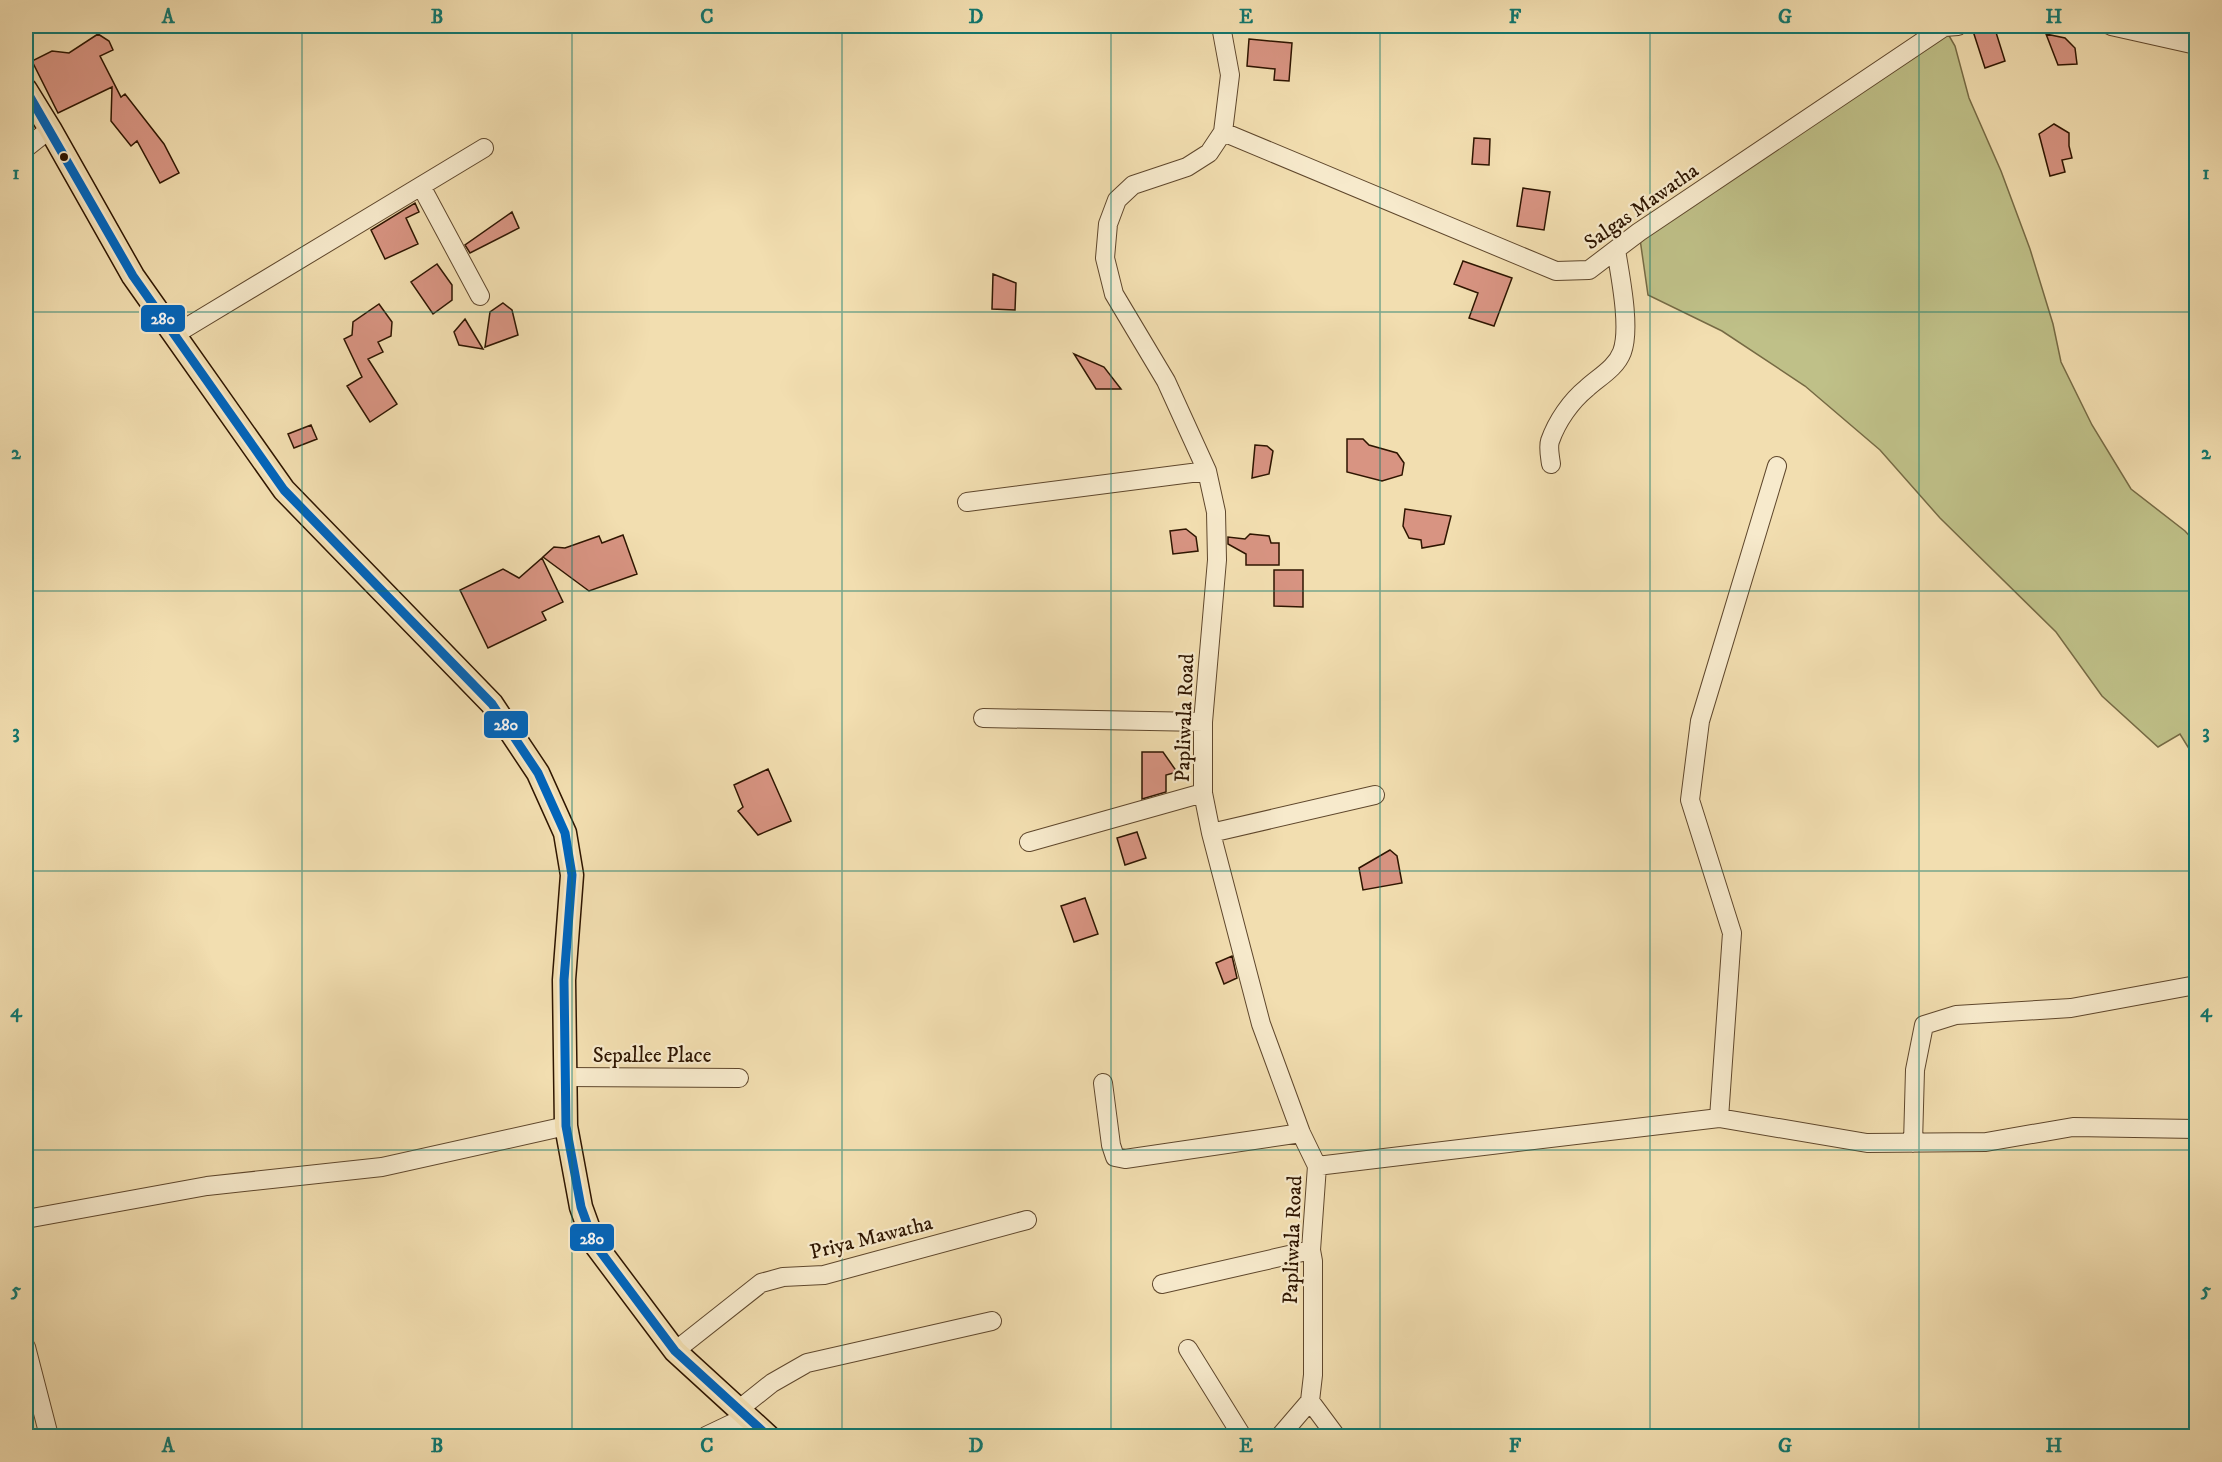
<svg xmlns="http://www.w3.org/2000/svg" width="2222" height="1462" font-family="'IM FELL DW Pica',serif">
<rect width="100%" height="100%" fill="#f2deb0"/>
<filter id="stains"><feTurbulence type="fractalNoise" baseFrequency=".00333" numOctaves="4"/><feColorMatrix values="0 0 0 0 .2 0 0 0 0 .09 0 0 0 0 .02 0 0 0 .5 -.17"/></filter>
<radialGradient id="worn" r=".72"><stop offset=".6" stop-color="#630" stop-opacity="0"/><stop offset="1" stop-color="#630" stop-opacity=".3"/></radialGradient>
<path fill="#bfc088" stroke="#766a44" stroke-width="1.5" d="M 1944,27 L 1955,46 L 1969,98 L 2001,171 L 2030,249 L 2053,324 L 2061,362 L 2092,425 L 2131,489 L 2185,531 L 2196,543 L 2196,760 L 2180,734 L 2158,747 L 2102,696 L 2056,632 L 1940,518 L 1880,450 L 1805,386 L 1722,331 L 1648,295 L 1639,232 Z"/>
<path fill="#d89482" stroke="#2e1500" stroke-width="1.5" d="M 1979,26 L 1994,26 L 2005,61 L 1985,68 L 1972,28 Z
M 98,34 L 109,41 L 113,50 L 100,56 L 121,97 L 125,94 L 164,144 L 179,173 L 160,183 L 137,141 L 131,146 L 111,121 L 112,87 L 58,113 L 32,61 L 52,51 L 69,53 Z
M 2046,34 L 2065,38 L 2075,48 L 2077,64 L 2058,65 Z
M 1249,39 L 1292,43 L 1289,81 L 1274,80 L 1275,69 L 1247,66 Z
M 2054,124 L 2069,133 L 2069,146 L 2072,158 L 2062,160 L 2065,172 L 2050,176 L 2039,134 Z
M 1474,138 L 1490,139 L 1489,165 L 1472,164 Z
M 1523,188 L 1550,192 L 1544,230 L 1517,226 Z
M 415,203 L 419,212 L 406,218 L 418,244 L 385,259 L 371,230 Z
M 512,212 L 519,228 L 470,253 L 465,245 Z
M 1463,261 L 1512,278 L 1494,326 L 1469,318 L 1478,293 L 1454,284 Z
M 437,264 L 452,285 L 452,300 L 433,314 L 411,282 Z
M 993,274 L 1016,283 L 1015,310 L 992,309 Z
M 503,303 L 512,310 L 518,335 L 485,347 L 490,312 Z
M 379,304 L 392,322 L 391,336 L 378,342 L 383,352 L 368,359 L 397,404 L 370,422 L 347,386 L 362,377 L 344,339 L 352,335 L 353,322 Z
M 465,319 L 483,349 L 459,345 L 454,332 Z
M 1074,354 L 1104,367 L 1121,389 L 1096,389 Z
M 311,425 L 317,439 L 294,448 L 288,434 Z
M 1347,439 L 1363,439 L 1369,445 L 1397,453 L 1404,463 L 1402,475 L 1382,481 L 1347,472 Z
M 1255,445 L 1267,446 L 1273,451 L 1269,474 L 1252,478 Z
M 1405,509 L 1451,516 L 1444,544 L 1422,548 L 1421,540 L 1409,538 L 1403,526 Z
M 1186,529 L 1196,537 L 1198,551 L 1173,554 L 1170,531 Z
M 1250,534 L 1269,536 L 1271,543 L 1279,543 L 1279,565 L 1246,565 L 1246,554 L 1228,544 L 1228,537 L 1245,539 Z
M 623,535 L 637,574 L 589,591 L 543,557 L 554,547 L 565,548 L 599,536 L 602,543 Z
M 542,558 L 563,602 L 542,612 L 546,620 L 488,648 L 460,590 L 503,569 L 519,578 Z
M 1274,570 L 1303,570 L 1303,607 L 1274,606 Z
M 1142,752 L 1163,752 L 1177,772 L 1166,775 L 1166,792 L 1142,799 Z
M 768,769 L 791,821 L 758,835 L 738,811 L 743,807 L 734,785 Z
M 1137,832 L 1146,858 L 1125,865 L 1117,838 Z
M 1390,850 L 1397,856 L 1402,883 L 1363,890 L 1359,868 Z
M 1085,898 L 1098,934 L 1074,942 L 1061,906 Z
M 1232,956 L 1237,978 L 1224,984 L 1216,963 Z"/>
<g fill="none" stroke-linecap="round" stroke-linejoin="round">
<g stroke="#5f472c" stroke-width="20">
<path id="minor" d="M 1221,26 L 1230,75 L 1223,132 L 1209,153 L 1187,167 L 1133,185 L 1117,200 L 1108,224 L 1105,258 L 1114,294 L 1166,381 L 1207,471 L 1216,512 L 1217,560 L 1203,722 L 1203,793 L 1211,833 L 1261,1024 L 1301,1133 L 1317,1166 L 1311,1250 L 1313,1261 L 1313,1375 L 1310,1401 L 1280,1436
M 2111,26 L 2196,45
M 1223,132 L 1556,271 L 1589,270 L 1639,232 L 1944,27 L 1958,26
M 26,148 L 50,129
M 421,186 L 480,296
M 174,335 L 484,148
M 1551,464 C 1550,457 1548,447 1550,441 C 1557,421 1571,401 1587,388 C 1599,377 1616,368 1622,352 C 1631,328 1620,275 1616,250
M 967,502 L 1207,471
M 983,718 L 1203,722
M 1211,833 L 1375,795
M 1029,842 L 1203,793
M 565,1077 L 739,1078
M 1103,1083 L 1111,1145 L 1115,1157 L 1125,1159 L 1301,1133
M 1719,1118 L 1732,933 L 1690,800 L 1700,721 L 1777,466
M 1913,1143 L 1915,1070 L 1924,1025 L 1956,1015 L 2071,1008 L 2196,985
M 1317,1166 L 1719,1118 L 1867,1143 L 1986,1142 L 2073,1127 L 2196,1129
M 26,1219 L 207,1186 L 382,1167 L 566,1126
M 1162,1284 L 1311,1250
M 26,1347 L 49,1436
M 1188,1349 L 1242,1436
M 675,1351 L 761,1283 L 783,1277 L 824,1275 L 1027,1220
M 1310,1401 L 1336,1436
M 738,1410 L 772,1383 L 807,1363 L 992,1321
M 706,1436 L 746,1417"/>
</g>
<g stroke="#2e1500" stroke-width="25">
<path id="major" d="M 26,90 L 50,129 L 133,276 L 284,490 L 492,704 L 538,773 L 565,833 L 572,875 L 564,980 L 566,1126 L 581,1207 L 594,1243 L 675,1351 L 768,1436"/>
</g>
<use href="#minor" stroke="#f7eacc" stroke-width="18"/>
<use href="#major" stroke="#f2deb0" stroke-width="22"/>
<g stroke="#f7eacc" stroke-width="14">
<path id="bus-1" d="M 26,90 L 133,276 L 284,490 L 492,704 L 538,773 L 565,833 L 572,875 L 564,980 L 566,1126 L 581,1207 L 594,1243 L 675,1351 L 768,1436"/>
</g>
<use href="#bus-1" stroke="#0065bd" stroke-width="9"/>
</g>
<path fill="none" stroke="#0f766e" stroke-width="1.5" stroke-opacity="0.55" d="M 302,26 L 302,1436M 572,26 L 572,1436M 842,26 L 842,1436M 1111,26 L 1111,1436M 1380,26 L 1380,1436M 1650,26 L 1650,1436M 1919,26 L 1919,1436M 26,312 L 2196,312M 26,591 L 2196,591M 26,871 L 2196,871M 26,1150 L 2196,1150"/>
<circle fill="#2e1500" stroke="#f7eacc" stroke-width="2" cx="64" cy="157" r="5"/>
<g text-anchor="middle" stroke-width="4.5" stroke-linejoin="round" paint-order="stroke">
<g font-size="21" fill="#2e1500" stroke="#f7eacc">
<text transform="translate(1641 206) rotate(-35)" y="7">Salgas Mawatha</text>
<text transform="translate(1184 718) rotate(-88)" y="7">Papliwala Road</text>
<text x="652" y="1062">Sepallee Place</text>
<text transform="translate(871 1237) rotate(-14)" y="7">Priya Mawatha</text>
<text transform="translate(1292 1240) rotate(-88)" y="7">Papliwala Road</text>
</g>
</g>
<g stroke="#f7eacc" stroke-width="2">
<rect x="140" y="304" width="46" height="29" rx="6" fill="#0065bd"/>
<rect x="483" y="710" width="46" height="29" rx="6" fill="#0065bd"/>
<rect x="569" y="1223" width="46" height="29" rx="6" fill="#0065bd"/>
</g>
<g font-size="16" text-anchor="middle" font-weight="bold" fill="#fff">
<text x="163" y="324">280</text>
<text x="506" y="730">280</text>
<text x="592" y="1244">280</text>
</g>
<rect width="2222" height="1462" fill="none" stroke="#f2deb0" stroke-width="66"/>
<rect x="33" y="33" width="2156" height="1396" fill="none" stroke="#0f766e" stroke-width="2"/>
<g font-size="20" text-anchor="middle" font-weight="bold" fill="#0f766e">
<text x="168" y="23">A</text>
<text x="437" y="23">B</text>
<text x="707" y="23">C</text>
<text x="976" y="23">D</text>
<text x="1246" y="23">E</text>
<text x="1515" y="23">F</text>
<text x="1785" y="23">G</text>
<text x="2054" y="23">H</text>
<text x="16" y="179">1</text>
<text x="2206" y="179">1</text>
<text x="16" y="459">2</text>
<text x="2206" y="459">2</text>
<text x="16" y="738">3</text>
<text x="2206" y="738">3</text>
<text x="16" y="1017">4</text>
<text x="2206" y="1017">4</text>
<text x="16" y="1296">5</text>
<text x="2206" y="1296">5</text>
<text x="168" y="1452">A</text>
<text x="437" y="1452">B</text>
<text x="707" y="1452">C</text>
<text x="976" y="1452">D</text>
<text x="1246" y="1452">E</text>
<text x="1515" y="1452">F</text>
<text x="1785" y="1452">G</text>
<text x="2054" y="1452">H</text>
</g>
<rect width="100%" height="100%" filter="url(#stains)"/>
<rect width="100%" height="100%" fill="url(#worn)"/>
</svg>
